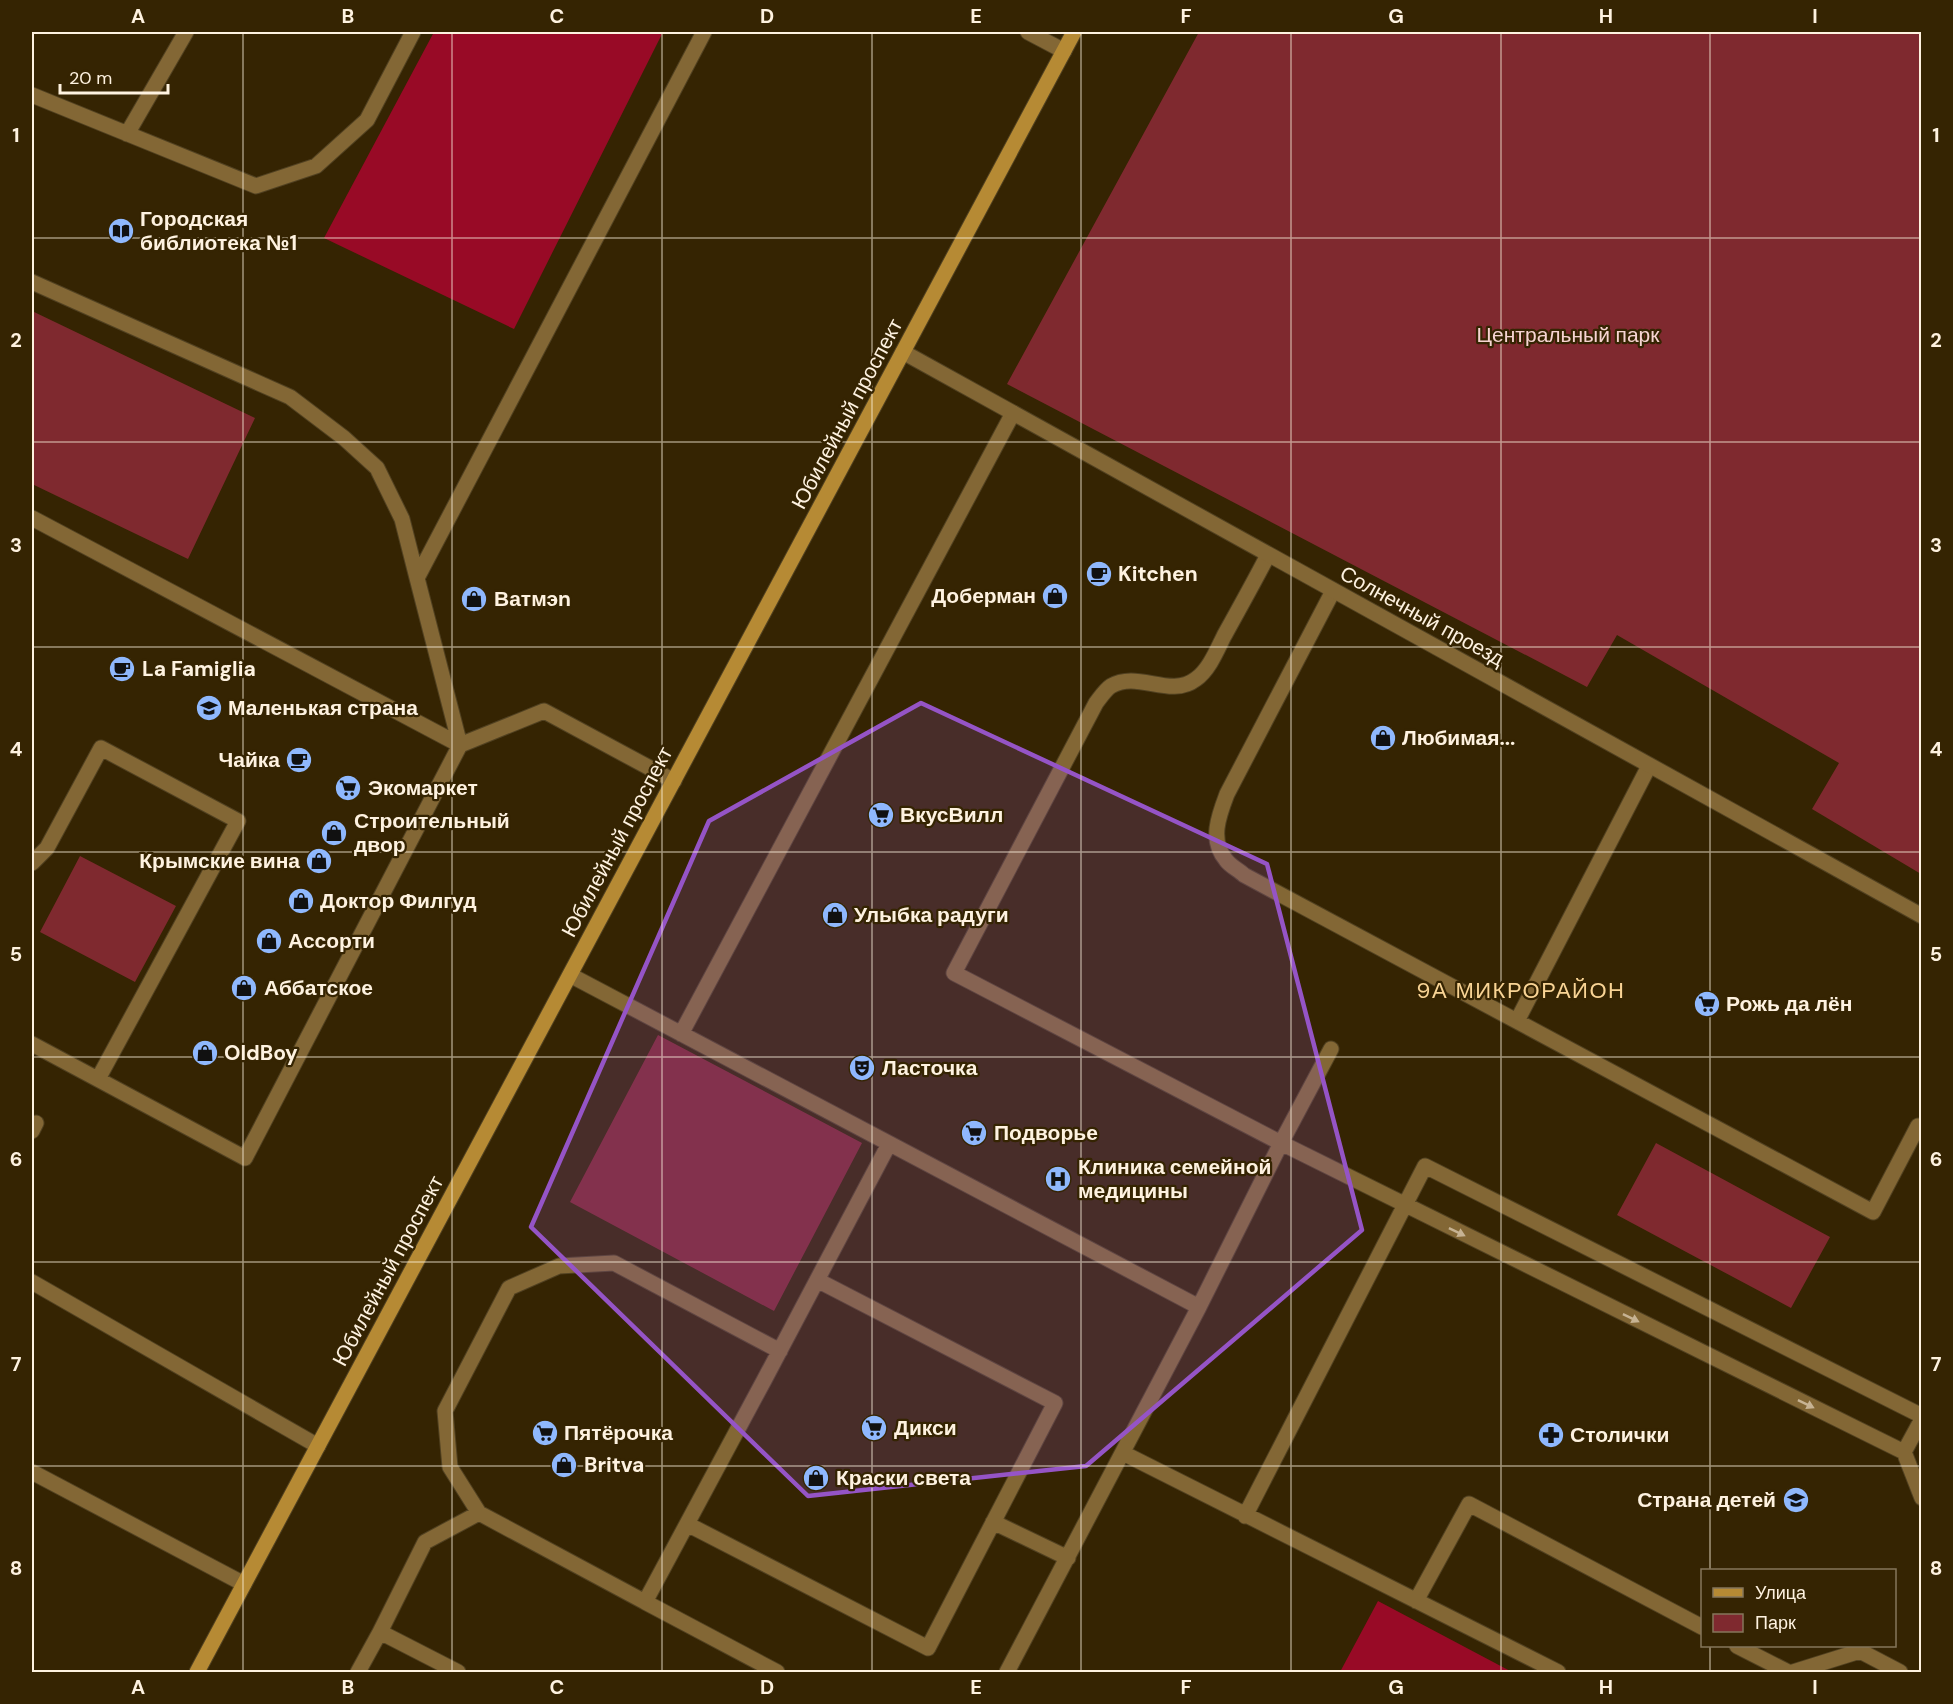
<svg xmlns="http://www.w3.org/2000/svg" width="1953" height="1704" font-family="'DM Sans',sans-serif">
<rect width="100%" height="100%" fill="#352402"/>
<path fill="#7f292f" d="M 1199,32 L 1921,32 L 1921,874 L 1812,809 L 1839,763 L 1617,635 L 1587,687 L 1007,384 Z
M 32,311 L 255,418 L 188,559 L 32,484 Z
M 80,856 L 176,906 L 135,982 L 40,932 Z
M 658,1035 L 862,1143 L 774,1311 L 570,1202 Z
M 1656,1143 L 1830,1237 L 1791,1308 L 1617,1215 Z"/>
<path fill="#980a26" d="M 434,32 L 663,32 L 514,329 L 324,238 Z
M 1378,1601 L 1512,1672 L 1340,1672 Z"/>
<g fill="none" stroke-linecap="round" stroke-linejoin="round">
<g stroke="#514121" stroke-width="17">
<path id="lane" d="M 1028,32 L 1064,51
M 32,95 L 256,186 L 316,166 L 367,120 L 413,32
M 127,134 L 186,32
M 32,282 L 290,397 L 344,438 L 377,468 L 402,519 L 417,578
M 32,518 L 460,745 L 245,1158 L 32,1044
M 1333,591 L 1227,794 C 1219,815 1209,840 1226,860 C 1230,866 1239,870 1244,875 L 1873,1212 L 1918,1126 L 1922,1128
M 674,781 L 544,711 L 460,745 L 417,578 L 704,32
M 32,863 L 47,848 L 101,748 L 238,821 L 98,1079
M 570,975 L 1199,1307 L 1007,1672
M 1517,1021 L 1649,766
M 681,1034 L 1013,413
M 1331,1049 L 1281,1143 L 1904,1452
M 32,1131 L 36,1123
M 32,1282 L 318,1446
M 1199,1307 L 1281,1143 L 954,973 L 1096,703 C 1100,698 1105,690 1111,686 C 1138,670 1170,699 1196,679 C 1209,670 1217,650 1224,636 C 1239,609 1254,582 1268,555
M 780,1351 L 614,1263 L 559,1266 L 509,1288 L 445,1411 L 450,1467 L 479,1513 L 645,1602 C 727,1450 809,1297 889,1144
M 1922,1419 L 1904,1452 L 1922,1498
M 1123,1453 L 1558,1672
M 32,1472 L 244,1584
M 1245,1516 L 1425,1166 L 1922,1416
M 993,1522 L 1068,1558
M 687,1524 L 928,1648 L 1055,1403 L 817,1280
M 1416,1601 L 1469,1504 L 1702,1627
M 645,1602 L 777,1672
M 380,1632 L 425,1542 L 479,1513
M 1737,1646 L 1788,1672
M 358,1672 L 380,1632 L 458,1672
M 1793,1672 L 1860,1651 L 1900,1672"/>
</g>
<g stroke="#514121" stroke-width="17">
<path id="street" d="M 903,352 L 1922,916"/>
</g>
<g stroke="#514121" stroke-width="17">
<path id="secondary" d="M 197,1672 L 1074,32"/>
</g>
<use href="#lane" stroke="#836735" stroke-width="15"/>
<use href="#street" stroke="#836735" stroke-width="15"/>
<use href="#secondary" stroke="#b68a34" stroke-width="15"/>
</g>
<defs><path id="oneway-solid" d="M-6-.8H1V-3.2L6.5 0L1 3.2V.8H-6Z" transform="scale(1.5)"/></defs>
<g fill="#c7b393">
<use href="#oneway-solid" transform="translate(1457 1232) rotate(26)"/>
<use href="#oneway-solid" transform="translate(1631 1318) rotate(26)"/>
<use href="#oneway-solid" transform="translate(1806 1404) rotate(26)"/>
</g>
<path fill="#9554c6" fill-opacity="0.2" stroke="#9554c6" stroke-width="4.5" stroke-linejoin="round" d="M 921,703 L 1267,864 L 1362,1230 L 1086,1466 L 808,1496 L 531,1227 L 709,821 Z"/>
<path fill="none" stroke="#fef2e0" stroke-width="1.5" stroke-opacity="0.55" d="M 243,32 L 243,1672M 452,32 L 452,1672M 662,32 L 662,1672M 872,32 L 872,1672M 1081,32 L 1081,1672M 1291,32 L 1291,1672M 1501,32 L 1501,1672M 1710,32 L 1710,1570M 32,238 L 1922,238M 32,442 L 1922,442M 32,647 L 1922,647M 32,852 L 1922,852M 32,1057 L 1922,1057M 32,1262 L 1922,1262M 32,1466 L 1922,1466M 1710,1646 L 1710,1672"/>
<defs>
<g id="library-disc" transform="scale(1.35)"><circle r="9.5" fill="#8fb8fd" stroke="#352402"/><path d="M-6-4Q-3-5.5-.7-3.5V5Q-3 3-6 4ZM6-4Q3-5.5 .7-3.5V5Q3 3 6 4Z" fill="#111"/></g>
<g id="cafe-disc" transform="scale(1.35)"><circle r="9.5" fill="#8fb8fd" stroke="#352402"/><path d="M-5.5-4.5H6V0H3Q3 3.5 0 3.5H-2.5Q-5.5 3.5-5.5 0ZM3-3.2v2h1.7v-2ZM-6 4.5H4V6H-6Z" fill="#111"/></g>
<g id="shop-disc" transform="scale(1.35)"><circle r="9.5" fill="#8fb8fd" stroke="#352402"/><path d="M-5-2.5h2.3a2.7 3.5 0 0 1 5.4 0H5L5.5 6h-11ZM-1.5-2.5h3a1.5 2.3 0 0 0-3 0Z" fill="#111"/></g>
<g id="school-disc" transform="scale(1.35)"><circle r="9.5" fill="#8fb8fd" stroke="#352402"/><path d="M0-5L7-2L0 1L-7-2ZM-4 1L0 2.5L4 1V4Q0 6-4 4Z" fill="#111"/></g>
<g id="supermarket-disc" transform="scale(1.35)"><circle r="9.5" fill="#8fb8fd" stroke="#352402"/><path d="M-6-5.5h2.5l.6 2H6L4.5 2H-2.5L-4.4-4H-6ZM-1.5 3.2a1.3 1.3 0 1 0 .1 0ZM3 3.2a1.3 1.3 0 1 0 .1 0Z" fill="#111"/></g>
<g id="theatre-disc" transform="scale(1.35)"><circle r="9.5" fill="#8fb8fd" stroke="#352402"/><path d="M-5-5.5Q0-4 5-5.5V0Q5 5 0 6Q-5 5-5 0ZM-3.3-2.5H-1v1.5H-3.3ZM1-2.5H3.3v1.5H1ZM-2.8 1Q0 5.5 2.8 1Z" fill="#111"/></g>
<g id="hospital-disc" transform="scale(1.35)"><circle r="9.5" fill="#8fb8fd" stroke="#352402"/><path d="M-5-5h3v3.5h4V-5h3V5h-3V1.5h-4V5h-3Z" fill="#111"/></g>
<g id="pharmacy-disc" transform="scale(1.35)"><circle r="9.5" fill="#8fb8fd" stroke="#352402"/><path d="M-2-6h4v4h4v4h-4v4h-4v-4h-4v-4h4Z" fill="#111"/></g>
</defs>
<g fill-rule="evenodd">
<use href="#library-disc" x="121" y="231"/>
<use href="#cafe-disc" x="1099" y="574"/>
<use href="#shop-disc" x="1055" y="596"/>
<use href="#shop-disc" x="474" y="599"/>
<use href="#cafe-disc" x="122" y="669"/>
<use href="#school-disc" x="209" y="708"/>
<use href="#shop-disc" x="1383" y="738"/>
<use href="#cafe-disc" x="299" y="760"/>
<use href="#supermarket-disc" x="348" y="788"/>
<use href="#supermarket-disc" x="881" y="815"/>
<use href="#shop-disc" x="334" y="833"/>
<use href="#shop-disc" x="319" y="861"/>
<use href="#shop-disc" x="301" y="901"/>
<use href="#shop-disc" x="835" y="915"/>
<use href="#shop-disc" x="269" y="941"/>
<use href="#shop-disc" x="244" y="988"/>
<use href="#supermarket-disc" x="1707" y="1004"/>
<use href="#shop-disc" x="205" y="1053"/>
<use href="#theatre-disc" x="862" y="1068"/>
<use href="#supermarket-disc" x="974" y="1133"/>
<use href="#hospital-disc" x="1058" y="1179"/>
<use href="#supermarket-disc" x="874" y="1428"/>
<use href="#supermarket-disc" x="545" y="1433"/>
<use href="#pharmacy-disc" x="1551" y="1435"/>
<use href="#shop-disc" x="564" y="1465"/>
<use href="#shop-disc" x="816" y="1478"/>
<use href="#school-disc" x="1796" y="1500"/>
</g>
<g text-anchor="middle" stroke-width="4.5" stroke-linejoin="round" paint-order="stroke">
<g font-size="21" font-weight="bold" fill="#fef2e0" stroke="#352402" text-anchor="start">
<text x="140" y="226">Городская<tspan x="140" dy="24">библиотека №1</tspan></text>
<text x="1118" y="581">Kitchen</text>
<text x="1036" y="603" text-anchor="end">Доберман</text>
<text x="494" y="606">Ватмэn</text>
<text x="142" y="676">La Famiglia</text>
<text x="228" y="715">Маленькая страна</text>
<text x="1402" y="745">Любимая...</text>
<text x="280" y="767" text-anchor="end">Чайка</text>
<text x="368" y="795">Экомаркет</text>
<text x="900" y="822">ВкусВилл</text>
<text x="354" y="828">Строительный<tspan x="354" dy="24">двор</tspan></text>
<text x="300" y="868" text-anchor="end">Крымские вина</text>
<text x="320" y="908">Доктор Филгуд</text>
<text x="854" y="922">Улыбка радуги</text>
<text x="288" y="948">Ассорти</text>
<text x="264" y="995">Аббатское</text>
<text x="1726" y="1011">Рожь да лён</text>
<text x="224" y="1060">OldBoy</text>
<text x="882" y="1075">Ласточка</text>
<text x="994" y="1140">Подворье</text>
<text x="1078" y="1174">Клиника семейной<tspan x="1078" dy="24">медицины</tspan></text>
<text x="894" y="1435">Дикси</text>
<text x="564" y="1440">Пятёрочка</text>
<text x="1570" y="1442">Столички</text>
<text x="584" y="1472">Britva</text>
<text x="836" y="1485">Краски света</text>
<text x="1776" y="1507" text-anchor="end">Страна детей</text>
</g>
<g font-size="21" fill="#f7d4d2" stroke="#352402">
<text x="1568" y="342">Центральный парк</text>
</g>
<g font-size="21" fill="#fef2e0" stroke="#352402">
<text transform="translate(847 414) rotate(-62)" y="7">Юбилейный проспект</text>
<text transform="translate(1422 616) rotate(29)" y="7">Солнечный проезд</text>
<text transform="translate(617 842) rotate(-62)" y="7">Юбилейный проспект</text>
<text transform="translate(388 1271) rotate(-62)" y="7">Юбилейный проспект</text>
</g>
<g font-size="22" letter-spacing="1.5" fill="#f9d495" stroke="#352402">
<text x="1521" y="998">9А МИКРОРАЙОН</text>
</g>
</g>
<rect width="1953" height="1704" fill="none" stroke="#352402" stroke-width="66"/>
<rect x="1701" y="1569" width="195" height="78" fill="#352402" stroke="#85765b" stroke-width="1.5"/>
<rect x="1713" y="1588" width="30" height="9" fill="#b68a34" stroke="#85765b" stroke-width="1.5"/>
<text x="1755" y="1599" font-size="18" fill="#fef2e0">Улица</text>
<rect x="1713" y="1614" width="30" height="18" fill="#7f292f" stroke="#85765b" stroke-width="1.5"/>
<text x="1755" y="1629" font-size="18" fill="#fef2e0">Парк</text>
<path d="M60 84v9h108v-9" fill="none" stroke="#fef2e0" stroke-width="3"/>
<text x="69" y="84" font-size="18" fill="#fef2e0" stroke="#352402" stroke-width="4.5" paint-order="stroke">20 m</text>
<rect x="33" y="33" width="1887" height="1638" fill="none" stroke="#fef2e0" stroke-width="2"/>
<g font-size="20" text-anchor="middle" font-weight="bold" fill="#fef2e0">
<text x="138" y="23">A</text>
<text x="348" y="23">B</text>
<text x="557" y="23">C</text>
<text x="767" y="23">D</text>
<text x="976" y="23">E</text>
<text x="1186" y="23">F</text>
<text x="1396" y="23">G</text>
<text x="1606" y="23">H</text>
<text x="1815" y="23">I</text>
<text x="16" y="142">1</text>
<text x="1936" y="142">1</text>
<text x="16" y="347">2</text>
<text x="1936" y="347">2</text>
<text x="16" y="552">3</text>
<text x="1936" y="552">3</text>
<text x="16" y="756">4</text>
<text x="1936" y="756">4</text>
<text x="16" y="961">5</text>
<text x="1936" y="961">5</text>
<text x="16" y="1166">6</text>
<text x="1936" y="1166">6</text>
<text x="16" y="1371">7</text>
<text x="1936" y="1371">7</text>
<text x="16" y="1575">8</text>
<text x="1936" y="1575">8</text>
<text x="138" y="1694">A</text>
<text x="348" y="1694">B</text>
<text x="557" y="1694">C</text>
<text x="767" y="1694">D</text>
<text x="976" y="1694">E</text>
<text x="1186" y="1694">F</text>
<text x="1396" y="1694">G</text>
<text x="1606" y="1694">H</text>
<text x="1815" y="1694">I</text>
</g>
</svg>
